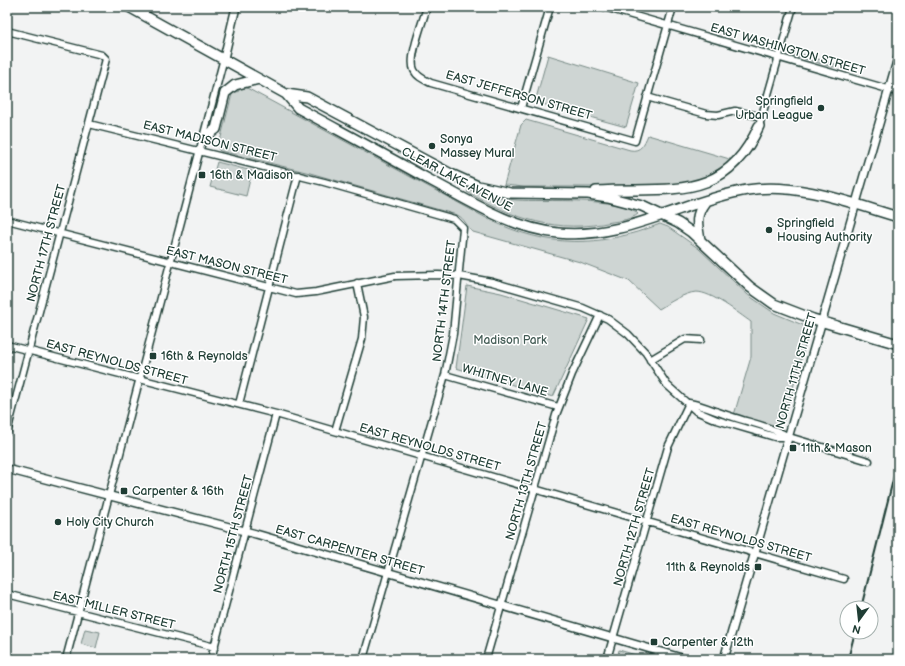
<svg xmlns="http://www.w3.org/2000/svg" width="905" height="666" font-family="'Balsamiq Sans',sans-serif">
<rect width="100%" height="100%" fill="#f2f3f3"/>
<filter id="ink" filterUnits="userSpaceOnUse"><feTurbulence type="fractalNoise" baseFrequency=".025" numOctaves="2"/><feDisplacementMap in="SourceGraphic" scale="8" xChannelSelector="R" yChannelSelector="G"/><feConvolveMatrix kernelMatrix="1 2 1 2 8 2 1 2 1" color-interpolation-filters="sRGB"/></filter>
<g filter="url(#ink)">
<path fill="#ced5d3" stroke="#768984" d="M 791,51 L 838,65 L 833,67 L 790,55 Z
M 548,55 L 639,83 L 626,127 L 535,102 Z
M 245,87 L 490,220 C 549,248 598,248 660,224 L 668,227 L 698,248 L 748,295 L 774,313 L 810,328 L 783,423 C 770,430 747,419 734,415 L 751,357 L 751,322 C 738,313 712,292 696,292 C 684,293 669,303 659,309 L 629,281 L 580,262 L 473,232 C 466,227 466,219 457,215 L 310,173 L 220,151 L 218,149 L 232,94 L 239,91 L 238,88 Z
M 526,120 L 630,150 C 641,152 644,144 648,135 L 733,160 L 697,182 L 657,187 L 524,187 L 504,185 L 521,125 Z
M 217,162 L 252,171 L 246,196 L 210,187 Z
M 469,189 C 485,195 500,199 517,200 C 541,202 624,196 638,214 C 632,219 620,221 612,222 C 557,234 514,219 467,192 Z
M 467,286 L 501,293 L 589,319 L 553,397 L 456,368 Z
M 85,629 L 100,632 L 96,648 L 81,644 Z
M 619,650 L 649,659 L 617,659 Z"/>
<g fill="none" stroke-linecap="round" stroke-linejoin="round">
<g stroke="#1f3d34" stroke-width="9">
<path id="minor" d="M 427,7 C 423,21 408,58 414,70 C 417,77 425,80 431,83 L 635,141 L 673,7
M 604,7 L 898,92
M 7,31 L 102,55 L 106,59 L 7,432
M 647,97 L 706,114 L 718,115 L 735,111 L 763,117
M 521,108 L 550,7
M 89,124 L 324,182 L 454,219 L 463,228 L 453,334 L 445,375 L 363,659
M 759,126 L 793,7
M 7,220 L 296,294 L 316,292 L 395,276 L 438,275 L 459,276 L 492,282 L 583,308 L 608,319 L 628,334 L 646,353 L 667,385 L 696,411 L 717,420 L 775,437 L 789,437
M 7,345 L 276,414 L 844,579
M 650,360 L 685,339 L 701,340
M 445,375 L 558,407
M 689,403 C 703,405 716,412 730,416 C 750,423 770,426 789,437 L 869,461
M 239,404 L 298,175
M 335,431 L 362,339 L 364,317 L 357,283
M 7,594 L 215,647
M 66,659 L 224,58
M 211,659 L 276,414
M 486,659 L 556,415 L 572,374 L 600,315
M 607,659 L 668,447 L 689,403"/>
</g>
<g stroke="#1f3d34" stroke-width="10">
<path id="tertiary" d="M 224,58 L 236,7
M 7,469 L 256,534 L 685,659
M 724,659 L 898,58"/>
</g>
<g stroke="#1f3d34" stroke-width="12">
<path id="primary" d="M 129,7 L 286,94 L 307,97 L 451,174 L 478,186 L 510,193 L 588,194 L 608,197 L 642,206 L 678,223 L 691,232 L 750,287 L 774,304 L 813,319 L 898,344
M 286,94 L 298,108 C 342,132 385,155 428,179 C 470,201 510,228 558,233 C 624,240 683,201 747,190 C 798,182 851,203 898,217
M 205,137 L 216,129 L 225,93 L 235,85 L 259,79
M 596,191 C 666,186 724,205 759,126
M 700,240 C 697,224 695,215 705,202"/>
</g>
<use href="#minor" stroke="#fff" stroke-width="6"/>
<use href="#tertiary" stroke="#fff" stroke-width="7"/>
<use href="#primary" stroke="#fff" stroke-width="9"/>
<path stroke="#1f3d34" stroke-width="2" d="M 861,608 L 898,460
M 848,659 L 855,632"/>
</g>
</g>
<g fill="#1f3d34" stroke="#fff" stroke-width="1.5">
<circle cx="821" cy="108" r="4"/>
<circle cx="432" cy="146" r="4"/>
<rect x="198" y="171" width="8" height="8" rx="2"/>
<circle cx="769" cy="230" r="4"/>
<rect x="149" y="352" width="8" height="8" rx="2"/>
<rect x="789" y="444" width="8" height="8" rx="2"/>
<rect x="120" y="487" width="8" height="8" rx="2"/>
<circle cx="58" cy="522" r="4"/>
<rect x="754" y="563" width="8" height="8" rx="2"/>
<rect x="650" y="638" width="8" height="8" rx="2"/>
</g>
<g text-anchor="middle" stroke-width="3" stroke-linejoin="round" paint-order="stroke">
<g font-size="12" fill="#1f3d34" stroke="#fff">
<text transform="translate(788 49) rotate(16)" y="4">EAST WASHINGTON STREET</text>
<text transform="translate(519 95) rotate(16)" y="4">EAST JEFFERSON STREET</text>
<text transform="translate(210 141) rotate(14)" y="4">EAST MADISON STREET</text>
<text transform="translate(457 179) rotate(28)" y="4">CLEAR LAKE AVENUE</text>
<text transform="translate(46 243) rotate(-75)" y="4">NORTH 17TH STREET</text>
<text transform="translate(227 265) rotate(14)" y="4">EAST MASON STREET</text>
<text transform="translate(444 301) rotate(-83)" y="4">NORTH 14TH STREET</text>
<text transform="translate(117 362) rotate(15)" y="4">EAST REYNOLDS STREET</text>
<text transform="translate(796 371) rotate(-74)" y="4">NORTH 11TH STREET</text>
<text transform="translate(505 380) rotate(16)" y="4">WHITNEY LANE</text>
<text transform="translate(430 447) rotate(16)" y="4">EAST REYNOLDS STREET</text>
<text transform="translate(526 481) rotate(-74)" y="4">NORTH 13TH STREET</text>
<text transform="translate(634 527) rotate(-74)" y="4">NORTH 12TH STREET</text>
<text transform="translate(233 534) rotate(-75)" y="4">NORTH 15TH STREET</text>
<text transform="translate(741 538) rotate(16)" y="4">EAST REYNOLDS STREET</text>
<text transform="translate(350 550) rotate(16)" y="4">EAST CARPENTER STREET</text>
<text transform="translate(114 610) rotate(14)" y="4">EAST MILLER STREET</text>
</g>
<g font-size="12" fill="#1f3d34" stroke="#fff" text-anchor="start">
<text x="813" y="105" text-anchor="end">Springfield<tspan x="813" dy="14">Urban League</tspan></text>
<text x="440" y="143">Sonya<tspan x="440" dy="14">Massey Mural</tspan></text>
<text x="210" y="179">16th &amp; Madison</text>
<text x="777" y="227">Springfield<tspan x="777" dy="14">Housing Authority</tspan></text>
<text x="161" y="360">16th &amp; Reynolds</text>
<text x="801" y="452">11th &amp; Mason</text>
<text x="132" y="495">Carpenter &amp; 16th</text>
<text x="66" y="526">Holy City Church</text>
<text x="750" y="571" text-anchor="end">11th &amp; Reynolds</text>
<text x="662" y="646">Carpenter &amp; 12th</text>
</g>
<g font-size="12" fill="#425b54" stroke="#fff">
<text x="510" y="344">Madison Park</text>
</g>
</g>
<rect width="905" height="666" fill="none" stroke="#fff" stroke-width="24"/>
<rect x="12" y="12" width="881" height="642" fill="none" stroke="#1f3d34" stroke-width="1.5" filter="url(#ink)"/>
<g transform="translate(859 620) rotate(195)"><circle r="19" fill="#ffffff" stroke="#a5b1ae"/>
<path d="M0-3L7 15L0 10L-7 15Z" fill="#1f3d34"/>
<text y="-6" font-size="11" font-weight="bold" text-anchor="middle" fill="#1f3d34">N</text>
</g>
</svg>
